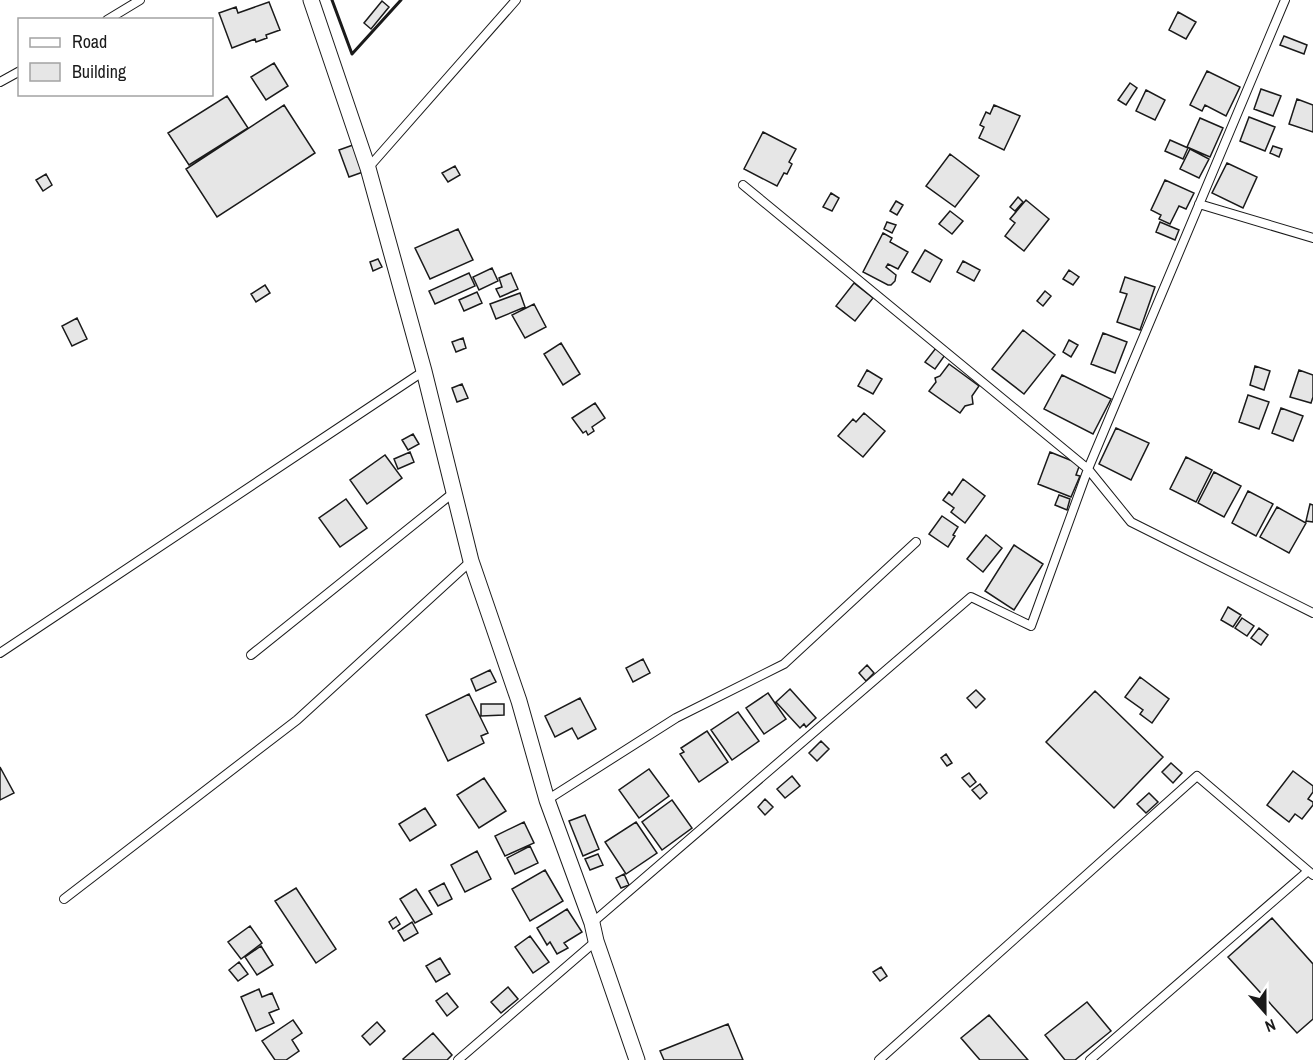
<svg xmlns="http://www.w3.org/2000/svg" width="1313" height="1060" font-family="'Archivo Narrow',sans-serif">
<rect width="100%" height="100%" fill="#fff"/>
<path fill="#e6e6e6" stroke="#1a1a1a" stroke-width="1.5" d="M 382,1 L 389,7 L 371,29 L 364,23 Z
M 269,2 L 280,30 L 266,35 L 267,38 L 256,42 L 255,39 L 232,48 L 219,13 L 236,7 L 238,13 Z
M 1178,12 L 1196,22 L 1186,39 L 1169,30 Z
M 1284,36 L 1307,45 L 1304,54 L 1280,45 Z
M 274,63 L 288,86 L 266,100 L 251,77 Z
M 1207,71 L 1240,87 L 1226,116 L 1205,105 L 1202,111 L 1190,105 Z
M 1130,83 L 1137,88 L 1126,105 L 1118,100 Z
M 1261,89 L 1281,96 L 1273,116 L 1254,109 Z
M 1146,90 L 1165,100 L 1155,120 L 1136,111 Z
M 227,96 L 248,128 L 189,165 L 168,133 Z
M 1297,99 L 1313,105 L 1313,132 L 1289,124 Z
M 284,105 L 315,153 L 217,217 L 186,169 Z
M 994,105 L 1020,116 L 1004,150 L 979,138 L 984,127 L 980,125 L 986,112 L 990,114 Z
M 1249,117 L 1275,127 L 1265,151 L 1240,141 Z
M 1200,118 L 1223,128 L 1210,157 L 1187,147 Z
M 763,132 L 796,149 L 789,162 L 792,164 L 787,174 L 784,173 L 777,186 L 744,169 Z
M 1170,140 L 1188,148 L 1183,159 L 1165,151 Z
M 353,145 L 363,172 L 349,177 L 339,150 Z
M 1273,146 L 1282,149 L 1279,157 L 1270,153 Z
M 1190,149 L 1209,159 L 1199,178 L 1180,169 Z
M 950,154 L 979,176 L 955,207 L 926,186 Z
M 1227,163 L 1257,177 L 1243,208 L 1212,193 Z
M 455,166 L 460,175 L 448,182 L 442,173 Z
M 46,174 L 52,185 L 43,191 L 36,180 Z
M 1165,180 L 1194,193 L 1186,209 L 1179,206 L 1170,224 L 1159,219 L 1161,215 L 1151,210 Z
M 831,193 L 839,198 L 832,211 L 823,207 Z
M 1018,197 L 1023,202 L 1015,211 L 1010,207 Z
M 1026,200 L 1049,219 L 1024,251 L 1005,236 L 1015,223 L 1010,219 Z
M 896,201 L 903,205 L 897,215 L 890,211 Z
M 950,211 L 963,221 L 952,234 L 939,224 Z
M 887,222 L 896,225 L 892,233 L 884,229 Z
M 1160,222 L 1179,230 L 1175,240 L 1156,232 Z
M 458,229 L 473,260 L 430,279 L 415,248 Z
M 883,233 L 892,238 L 890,242 L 908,252 L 898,269 L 888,264 L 886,267 L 896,275 L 895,281 L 891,285 L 888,285 L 863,272 Z
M 925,250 L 942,260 L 930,282 L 912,272 Z
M 378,259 L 382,267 L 373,271 L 370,262 Z
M 963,261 L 980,270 L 974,281 L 957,272 Z
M 492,268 L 498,281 L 479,290 L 473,277 Z
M 1069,270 L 1079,277 L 1073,285 L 1063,279 Z
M 469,273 L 475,286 L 435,304 L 429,291 Z
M 511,273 L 518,289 L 500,297 L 496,289 L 502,287 L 499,278 Z
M 1125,277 L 1155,287 L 1140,330 L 1117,322 L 1127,294 L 1120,292 Z
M 854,283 L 873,298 L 855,321 L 836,306 Z
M 265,285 L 270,293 L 256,302 L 251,294 Z
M 1045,291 L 1051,296 L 1043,306 L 1037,301 Z
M 477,292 L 482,303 L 464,311 L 459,300 Z
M 520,293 L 525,307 L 496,319 L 490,304 Z
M 534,304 L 546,327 L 525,338 L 512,315 Z
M 77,318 L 87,339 L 72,346 L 62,326 Z
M 1023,330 L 1055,355 L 1024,394 L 992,369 Z
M 1103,333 L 1127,342 L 1115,373 L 1091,364 Z
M 463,338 L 466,348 L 456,352 L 452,342 Z
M 1069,340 L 1078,345 L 1071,357 L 1063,352 Z
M 561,343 L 580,374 L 563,385 L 544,354 Z
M 936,348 L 945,355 L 935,369 L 925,362 Z
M 949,364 L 979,386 L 972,396 L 973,404 L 965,406 L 960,413 L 929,391 L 936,382 L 935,378 L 940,376 Z
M 1255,366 L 1270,371 L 1264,390 L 1250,385 Z
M 867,370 L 882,379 L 873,394 L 858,386 Z
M 1299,370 L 1313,375 L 1313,397 L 1311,403 L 1290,397 Z
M 1062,375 L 1111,399 L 1093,434 L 1044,409 Z
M 462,384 L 468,398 L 457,402 L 452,388 Z
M 1248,395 L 1269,402 L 1259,429 L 1239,422 Z
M 595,403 L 605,418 L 592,427 L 594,431 L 588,435 L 586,431 L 583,433 L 572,418 Z
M 1281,408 L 1303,416 L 1293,441 L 1272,433 Z
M 864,413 L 885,431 L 863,457 L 838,436 L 853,419 L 856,422 Z
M 1116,428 L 1149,443 L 1131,480 L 1099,464 Z
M 413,434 L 419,444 L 408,450 L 402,440 Z
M 410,452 L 414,462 L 398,469 L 394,459 Z
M 1050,452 L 1080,464 L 1076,475 L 1080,476 L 1071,497 L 1038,484 Z
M 385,455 L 402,478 L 367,504 L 350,480 Z
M 1186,457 L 1212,470 L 1196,502 L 1170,489 Z
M 1214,472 L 1241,486 L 1224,517 L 1198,503 Z
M 963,479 L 985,496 L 965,523 L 951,512 L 954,508 L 943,500 L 949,492 L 952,495 Z
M 1248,491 L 1273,504 L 1256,536 L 1232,523 Z
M 1059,495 L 1070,499 L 1067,510 L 1055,505 Z
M 346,499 L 367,528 L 340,547 L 319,518 Z
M 1310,504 L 1313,505 L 1313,522 L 1306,521 Z
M 1277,507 L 1306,523 L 1289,553 L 1260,537 Z
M 942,516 L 958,527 L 953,535 L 955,536 L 948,547 L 929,534 Z
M 986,535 L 1002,548 L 983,572 L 967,559 Z
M 1014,545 L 1043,564 L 1014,610 L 985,591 Z
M 1228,607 L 1241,615 L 1233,627 L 1221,620 Z
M 1242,618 L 1254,626 L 1247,636 L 1235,628 Z
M 1259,628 L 1268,635 L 1261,645 L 1251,638 Z
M 643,659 L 650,673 L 633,682 L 626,668 Z
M 867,665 L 874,673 L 866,681 L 859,673 Z
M 490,670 L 496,682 L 476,691 L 471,679 Z
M 1140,677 L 1169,699 L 1152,723 L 1140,714 L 1143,710 L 1125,697 Z
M 790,689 L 816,718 L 806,727 L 804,724 L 800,728 L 776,702 Z
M 976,690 L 985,699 L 976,708 L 967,698 Z
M 1095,691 L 1163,757 L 1114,808 L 1046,742 Z
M 768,693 L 786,719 L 764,734 L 746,708 Z
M 469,694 L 488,733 L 481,736 L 484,743 L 448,761 L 426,715 Z
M 580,698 L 596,729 L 578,739 L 572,728 L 555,737 L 545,716 Z
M 481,704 L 504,704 L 504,715 L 481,716 Z
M 738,712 L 759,741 L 732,760 L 711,730 Z
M 707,731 L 728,762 L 699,782 L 680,754 L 684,752 L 681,748 Z
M 821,741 L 829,749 L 817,761 L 809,753 Z
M 946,754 L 952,763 L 947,766 L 941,758 Z
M 1171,763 L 1182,773 L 1173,783 L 1162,772 Z
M 0,767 L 14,793 L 0,800 Z
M 649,769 L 669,796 L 639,818 L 619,790 Z
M 1293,771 L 1313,786 L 1313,792 L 1308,799 L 1313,802 L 1313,805 L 1302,819 L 1295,814 L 1289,822 L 1267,805 Z
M 969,773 L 976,782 L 970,787 L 962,778 Z
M 792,776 L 800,786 L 785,798 L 777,789 Z
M 484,778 L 506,811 L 479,828 L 457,795 Z
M 980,784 L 987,793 L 980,799 L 972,790 Z
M 1149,793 L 1158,802 L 1146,813 L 1137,804 Z
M 765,799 L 773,807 L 765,815 L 758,807 Z
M 672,800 L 692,828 L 662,850 L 642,822 Z
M 425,808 L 436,825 L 410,841 L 399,824 Z
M 585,815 L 599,849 L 583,856 L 569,821 Z
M 524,822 L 534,843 L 505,856 L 495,836 Z
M 636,822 L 657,853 L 626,874 L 605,842 Z
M 530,846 L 538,863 L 515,874 L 507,858 Z
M 477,851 L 491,879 L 465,892 L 451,865 Z
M 598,854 L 603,865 L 590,870 L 585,859 Z
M 545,870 L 563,901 L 530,921 L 512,889 Z
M 624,874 L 629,885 L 621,888 L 616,878 Z
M 444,883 L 452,899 L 438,906 L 429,891 Z
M 296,888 L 336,949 L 316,963 L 275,901 Z
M 416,889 L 432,914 L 415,923 L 400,899 Z
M 567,909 L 582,932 L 564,943 L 568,948 L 557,954 L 550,942 L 547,945 L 537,928 Z
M 396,917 L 400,924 L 393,929 L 389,922 Z
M 1272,918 L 1313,964 L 1313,1019 L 1297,1033 L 1228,957 Z
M 412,922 L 418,933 L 404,941 L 398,931 Z
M 250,926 L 262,943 L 241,959 L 228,942 Z
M 530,936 L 549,962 L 533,973 L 515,947 Z
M 261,946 L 273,965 L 257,975 L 245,957 Z
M 440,958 L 450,974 L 436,982 L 426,966 Z
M 239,962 L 248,974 L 238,981 L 229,970 Z
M 881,967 L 887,976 L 880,981 L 873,972 Z
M 508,987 L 518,999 L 501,1013 L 491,1002 Z
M 259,989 L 262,997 L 272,993 L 279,1009 L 269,1013 L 274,1023 L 256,1031 L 241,997 Z
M 447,993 L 458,1007 L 447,1016 L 436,1001 Z
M 1087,1002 L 1111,1031 L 1075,1060 L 1065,1060 L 1045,1035 Z
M 989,1015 L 1028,1060 L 980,1060 L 961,1038 Z
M 293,1020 L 302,1033 L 292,1040 L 299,1051 L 286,1060 L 275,1060 L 262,1041 Z
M 377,1022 L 385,1031 L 370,1045 L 362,1036 Z
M 728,1024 L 743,1060 L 664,1060 L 660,1051 Z
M 433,1033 L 452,1055 L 447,1060 L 404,1060 L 403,1059 Z"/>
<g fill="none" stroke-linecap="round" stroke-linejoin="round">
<g stroke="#1a1a1a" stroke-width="10">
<path id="lane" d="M 107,20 L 140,0
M 0,82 L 20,71
M 369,167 L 516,0
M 743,185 L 1088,469 L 1131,522 L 1313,613
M 1199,204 L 1313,238
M 0,653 L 424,371
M 251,655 L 453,493
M 547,800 L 676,718 L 784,664 L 916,542
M 64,899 L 297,720 L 471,561
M 592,923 L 971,597 L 1031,626 L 1088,469 L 1285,0
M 458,1060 L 596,941
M 879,1060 L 1197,776 L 1313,875
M 1090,1060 L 1308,871"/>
</g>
<g stroke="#1a1a1a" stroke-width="17">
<path id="street" d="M 311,0 L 368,168 L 424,371 L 471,561 L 519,701 L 547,800 L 592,923 L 596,941 L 637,1060"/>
</g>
<use href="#lane" stroke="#fff" stroke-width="8"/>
<use href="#street" stroke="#fff" stroke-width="15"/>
<path stroke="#1a1a1a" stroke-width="3" d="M 332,0 L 352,54 L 401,0"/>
</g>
<rect x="18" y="18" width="195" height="78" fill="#ffffff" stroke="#a3a3a3" stroke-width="1.5"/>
<rect x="30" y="38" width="30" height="9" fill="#ffffff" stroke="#a3a3a3" stroke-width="1.5"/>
<text x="72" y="48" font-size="18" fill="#1a1a1a">Road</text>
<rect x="30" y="63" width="30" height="18" fill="#e6e6e6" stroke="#a3a3a3" stroke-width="1.5"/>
<text x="72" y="78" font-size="18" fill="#1a1a1a">Building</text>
<g transform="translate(1265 1012) rotate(159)" stroke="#ffffff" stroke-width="4.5" paint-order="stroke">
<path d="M0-4.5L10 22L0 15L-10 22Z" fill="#1a1a1a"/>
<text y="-9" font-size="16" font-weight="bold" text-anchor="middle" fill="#1a1a1a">N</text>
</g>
</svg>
